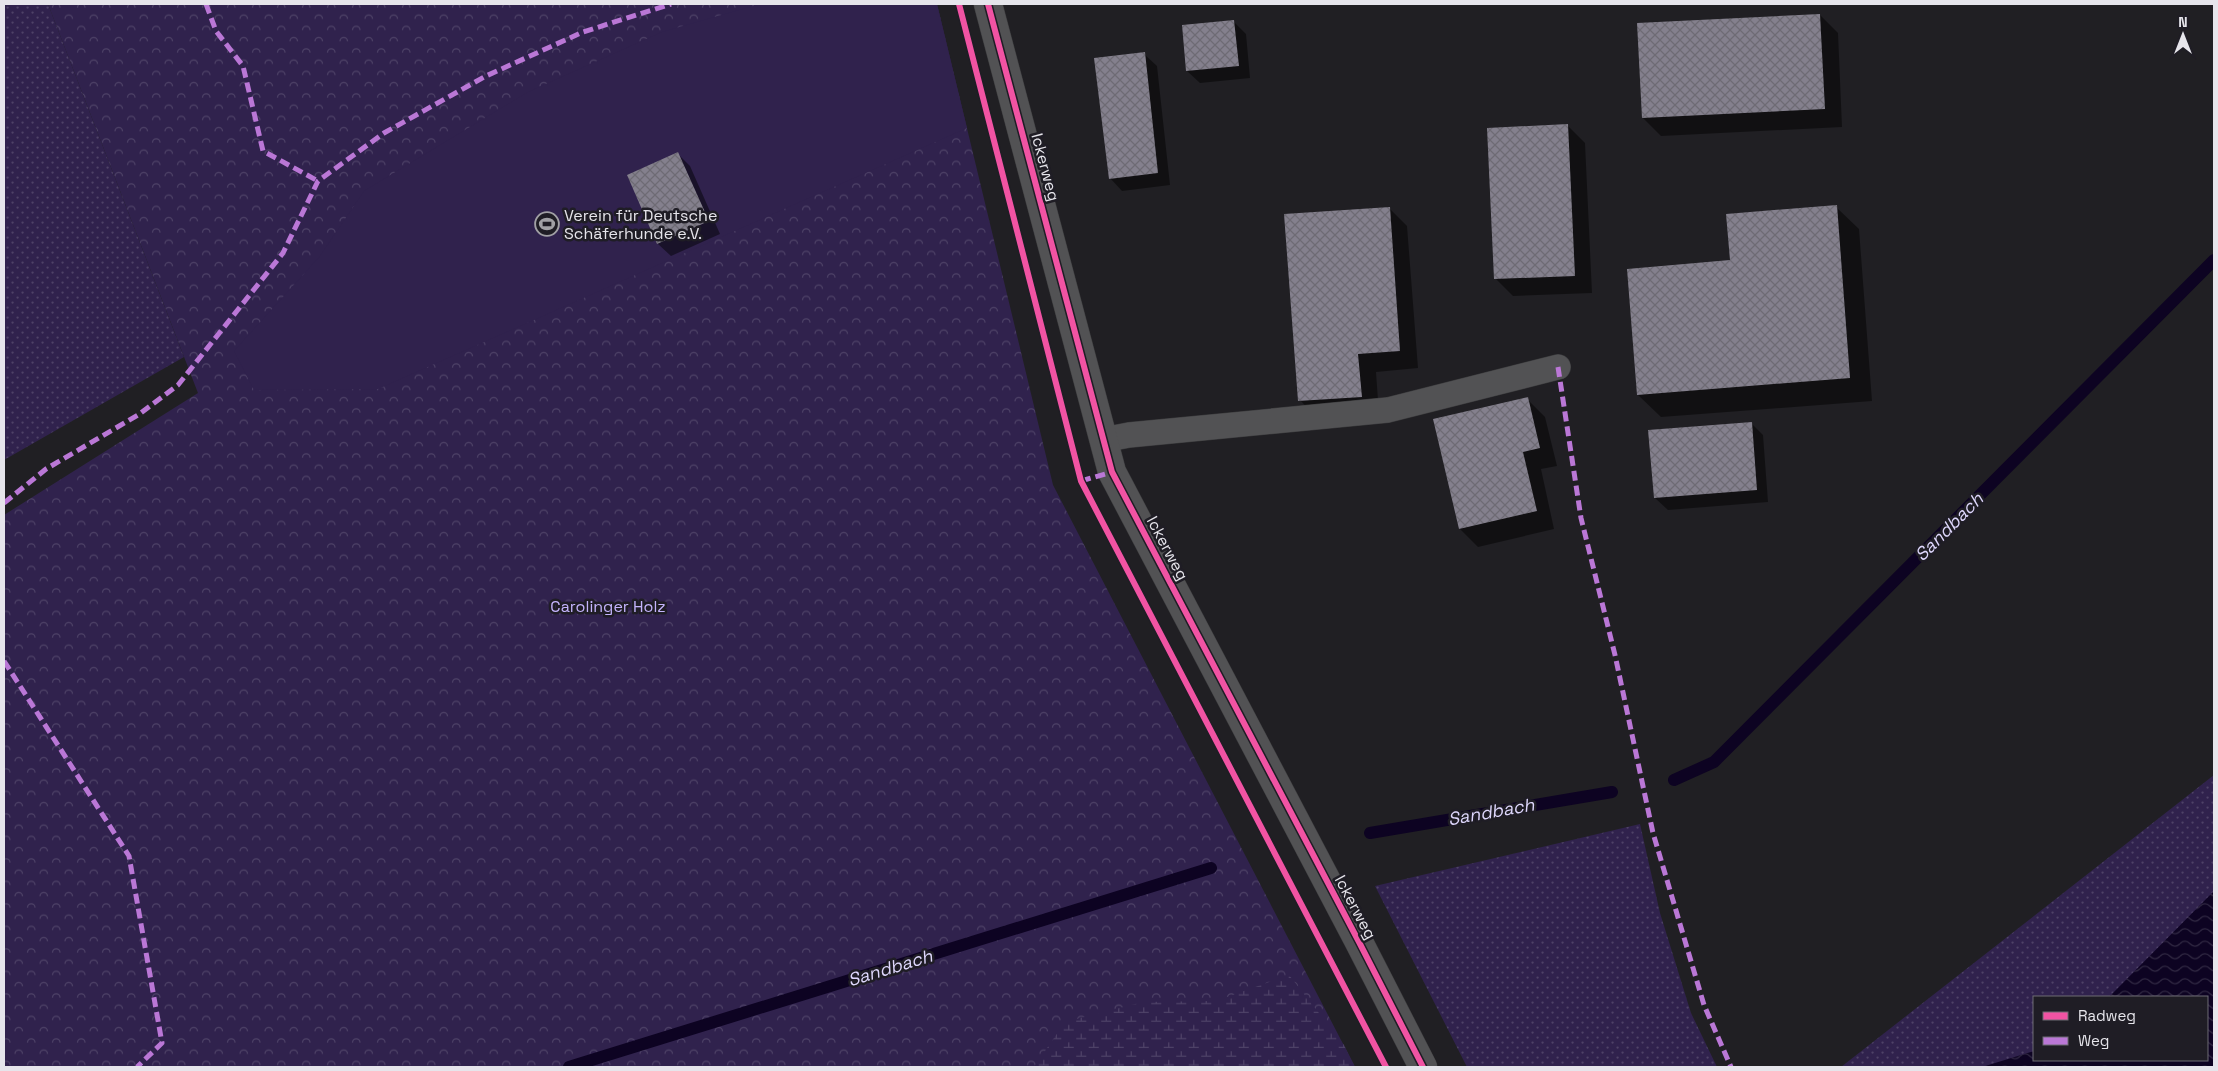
<svg xmlns="http://www.w3.org/2000/svg" width="2218" height="1071" font-family="'Space Grotesk',sans-serif">
<defs>
<pattern id="grass-dots" width="8" height="8" patternUnits="userSpaceOnUse" patternTransform="scale(1.25)"><rect width="8" height="8" fill="#30224d"/><path d="M2 2h.1M6 6h.1" fill="none" stroke="#4e4267" stroke-width="1.8" stroke-linecap="round"/></pattern>
<pattern id="forest-crowns" width="20" height="18" patternUnits="userSpaceOnUse" patternTransform="scale(1.25)"><rect width="20" height="18" fill="#30224d"/><path d="M2 6a3 3 0 1 1 6 0M12 15a3 3 0 1 1 6 0" fill="none" stroke="#4e4267"/></pattern>
<pattern id="wetland-marsh" width="20" height="14" patternUnits="userSpaceOnUse" patternTransform="scale(1.25)"><rect width="20" height="14" fill="#30224d"/><path d="M1 5h8M5 5V1M11 12h8M15 12V8" fill="none" stroke="#4e4267"/></pattern>
<pattern id="water-waves" width="16" height="10" patternUnits="userSpaceOnUse" patternTransform="scale(1.25)"><rect width="16" height="10" fill="#0d0322"/><path d="M0 5q4-4 8 0t8 0" fill="none" stroke="#302842"/></pattern>
<pattern id="building-cross-hatch" width="8" height="8" patternUnits="userSpaceOnUse" patternTransform="scale(1.25)"><rect width="8" height="8" fill="#84808d"/><path d="M0 0l8 8M0 8l8-8" fill="none" stroke="#6e6b74"/></pattern>
</defs>
<rect width="100%" height="100%" fill="#201f23"/>
<path fill="url(#grass-dots)" fill-rule="evenodd" d="M 4,4 L 48,4 L 184,357 L 4,460 Z
M 2214,775 L 2214,1067 L 1841,1067 ZM 2034,997 L 2207,997 L 2207,1060 L 2034,1060 Z
M 1640,824 L 1660,913 L 1691,1013 L 1717,1067 L 1467,1067 L 1375,886 Z"/>
<path fill="url(#forest-crowns)" d="M 48,4 L 937,4 L 1053,485 L 1355,1067 L 4,1067 L 4,515 L 198,393 Z"/>
<path fill="url(#wetland-marsh)" d="M 1289,975 L 1344,1045 L 1355,1067 L 1034,1067 L 1065,1022 L 1143,1002 L 1216,1001 Z"/>
<path fill="#30224d" d="M 760,4 L 937,4 L 967,128 L 378,389 L 254,390 L 234,351 L 320,256 L 364,191 L 528,92 L 662,32 Z"/>
<path fill="url(#water-waves)" d="M 2214,891 L 2214,1067 L 1982,1067 L 2034,1051 L 2034,1060 L 2207,1060 L 2207,997 L 2109,997 Z"/>
<path fill="#0007" d="M 1820,15 L 1838,33 L 1842,127 L 1661,136 L 1643,118 Z
M 1234,22 L 1246,34 L 1250,78 L 1200,83 L 1187,71 Z
M 1144,54 L 1157,66 L 1170,185 L 1122,191 L 1110,178 Z
M 1567,125 L 1585,143 L 1592,293 L 1513,296 L 1495,278 Z
M 678,154 L 690,166 L 720,234 L 671,256 L 658,244 L 628,176 Z
M 1836,207 L 1859,229 L 1872,401 L 1661,417 L 1638,395 Z
M 1389,208 L 1407,226 L 1418,368 L 1376,372 L 1379,414 L 1317,418 L 1300,400 Z
M 1527,399 L 1545,417 L 1557,466 L 1541,469 L 1554,529 L 1478,547 L 1460,529 L 1435,420 Z
M 1751,423 L 1763,435 L 1768,502 L 1668,510 L 1655,498 Z"/>
<g fill="none" stroke-linecap="round" stroke-linejoin="round">
<path stroke="#0d0322" stroke-width="12" d="M 1674,780 L 1714,762 L 2214,260
M 1370,833 L 1612,792
M 569,1067 L 1211,868"/>
</g>
<path fill="url(#building-cross-hatch)" d="M 1820,14 L 1825,109 L 1642,118 L 1637,23 Z
M 1234,20 L 1239,66 L 1186,71 L 1182,25 Z
M 1145,52 L 1158,173 L 1109,179 L 1094,58 Z
M 1568,124 L 1575,276 L 1494,279 L 1487,128 Z
M 678,152 L 709,221 L 657,244 L 627,175 Z
M 1837,205 L 1850,378 L 1637,395 L 1627,269 L 1730,260 L 1726,214 Z
M 1390,207 L 1400,351 L 1358,354 L 1362,397 L 1298,401 L 1284,214 Z
M 1528,397 L 1540,448 L 1523,452 L 1537,511 L 1459,529 L 1433,419 Z
M 1752,422 L 1757,490 L 1654,498 L 1648,430 Z"/>
<g fill="none" stroke-linecap="round" stroke-linejoin="round">
<g stroke="#3c3c3e" stroke-width="26">
<path id="lane" d="M 1103,440 L 1129,435 L 1388,410 L 1558,367"/>
</g>
<g stroke="#3c3c3e" stroke-width="29">
<path id="street" d="M 988,4 L 1112,472 L 1359,942 L 1423,1067"/>
</g>
<use href="#lane" stroke="#525254" stroke-width="25"/>
<use href="#street" stroke="#525254" stroke-width="28"/>
<path stroke="#ba77d6" stroke-width="5" stroke-dasharray="10 5" stroke-linecap="butt" d="M 206,4 L 216,31 L 243,66 L 263,151 L 318,181
M 1558,367 L 1581,518 L 1615,655 L 1653,833 L 1704,1005 L 1731,1067
M 1081,481 L 1112,472
M 4,503 L 46,469 L 138,415 L 178,385 L 283,253 L 318,181 L 384,133 L 486,76 L 583,32 L 671,4
M 4,661 L 129,856 L 162,1043 L 137,1067"/>
<g stroke="#1f1d25" stroke-width="9">
<path id="cycleway" d="M 959,4 L 1081,481 L 1386,1067
M 988,4 L 1112,472 L 1359,942 L 1423,1067"/>
</g>
<use href="#cycleway" stroke="#f153a3" stroke-width="6"/>
</g>
<defs>
<g id="stadium-ring" transform="scale(1.25)"><circle r="9.5" fill="#1f1d25" stroke="#a1a0a5" stroke-width="1.5"/><path d="M0-5a6.5 5 0 1 0 0 10a6.5 5 0 1 0 0-10ZM-3.5-1.8h7v3.6h-7Z" fill="#a1a0a5"/></g>
</defs>
<g fill-rule="evenodd">
<use href="#stadium-ring" x="547" y="224"/>
</g>
<g text-anchor="middle" stroke-width="5" stroke-linejoin="round" paint-order="stroke">
<g font-size="16" fill="#e6e5eb" stroke="#1f1d25">
<text transform="translate(1046 167) rotate(75)" y="6">Ickerweg</text>
<text transform="translate(1168 548) rotate(62)" y="6">Ickerweg</text>
<text transform="translate(1356 907) rotate(62)" y="6">Ickerweg</text>
</g>
<g font-size="16" fill="#e6e5eb" stroke="#1f1d25" text-anchor="start">
<text x="564" y="221">Verein für Deutsche<tspan x="564" dy="18">Schäferhunde e.V.</tspan></text>
</g>
<g font-size="16" fill="#c5b4fd" stroke="#1f1d25">
<text x="608" y="612">Carolinger Holz</text>
</g>
<g font-size="18" font-style="italic" fill="#ded7fc" stroke="#1f1d25">
<text transform="translate(1949 527) rotate(-45)" y="6">Sandbach</text>
<text transform="translate(1491 812) rotate(-10)" y="6">Sandbach</text>
<text transform="translate(890 968) rotate(-17)" y="6">Sandbach</text>
</g>
</g>
<rect width="2218" height="1071" fill="none" stroke="#e6e5eb" stroke-width="10"/>
<rect x="2033" y="996" width="175" height="65" fill="#1f1d25" stroke="#6f6d74"/>
<rect x="2043" y="1012" width="25" height="8" fill="#f153a3" stroke="#6f6d74"/>
<text x="2078" y="1021" font-size="15" fill="#e6e5eb">Radweg</text>
<rect x="2043" y="1037" width="25" height="8" fill="#ba77d6" stroke="#6f6d74"/>
<text x="2078" y="1046" font-size="15" fill="#e6e5eb">Weg</text>
<g transform="translate(2183 35)" stroke="#1f1d25" stroke-width="4" paint-order="stroke">
<path d="M0-4L9 19L0 12L-9 19Z" fill="#e6e5eb"/>
<text y="-8" font-size="14" font-weight="bold" text-anchor="middle" fill="#e6e5eb">N</text>
</g>
</svg>
